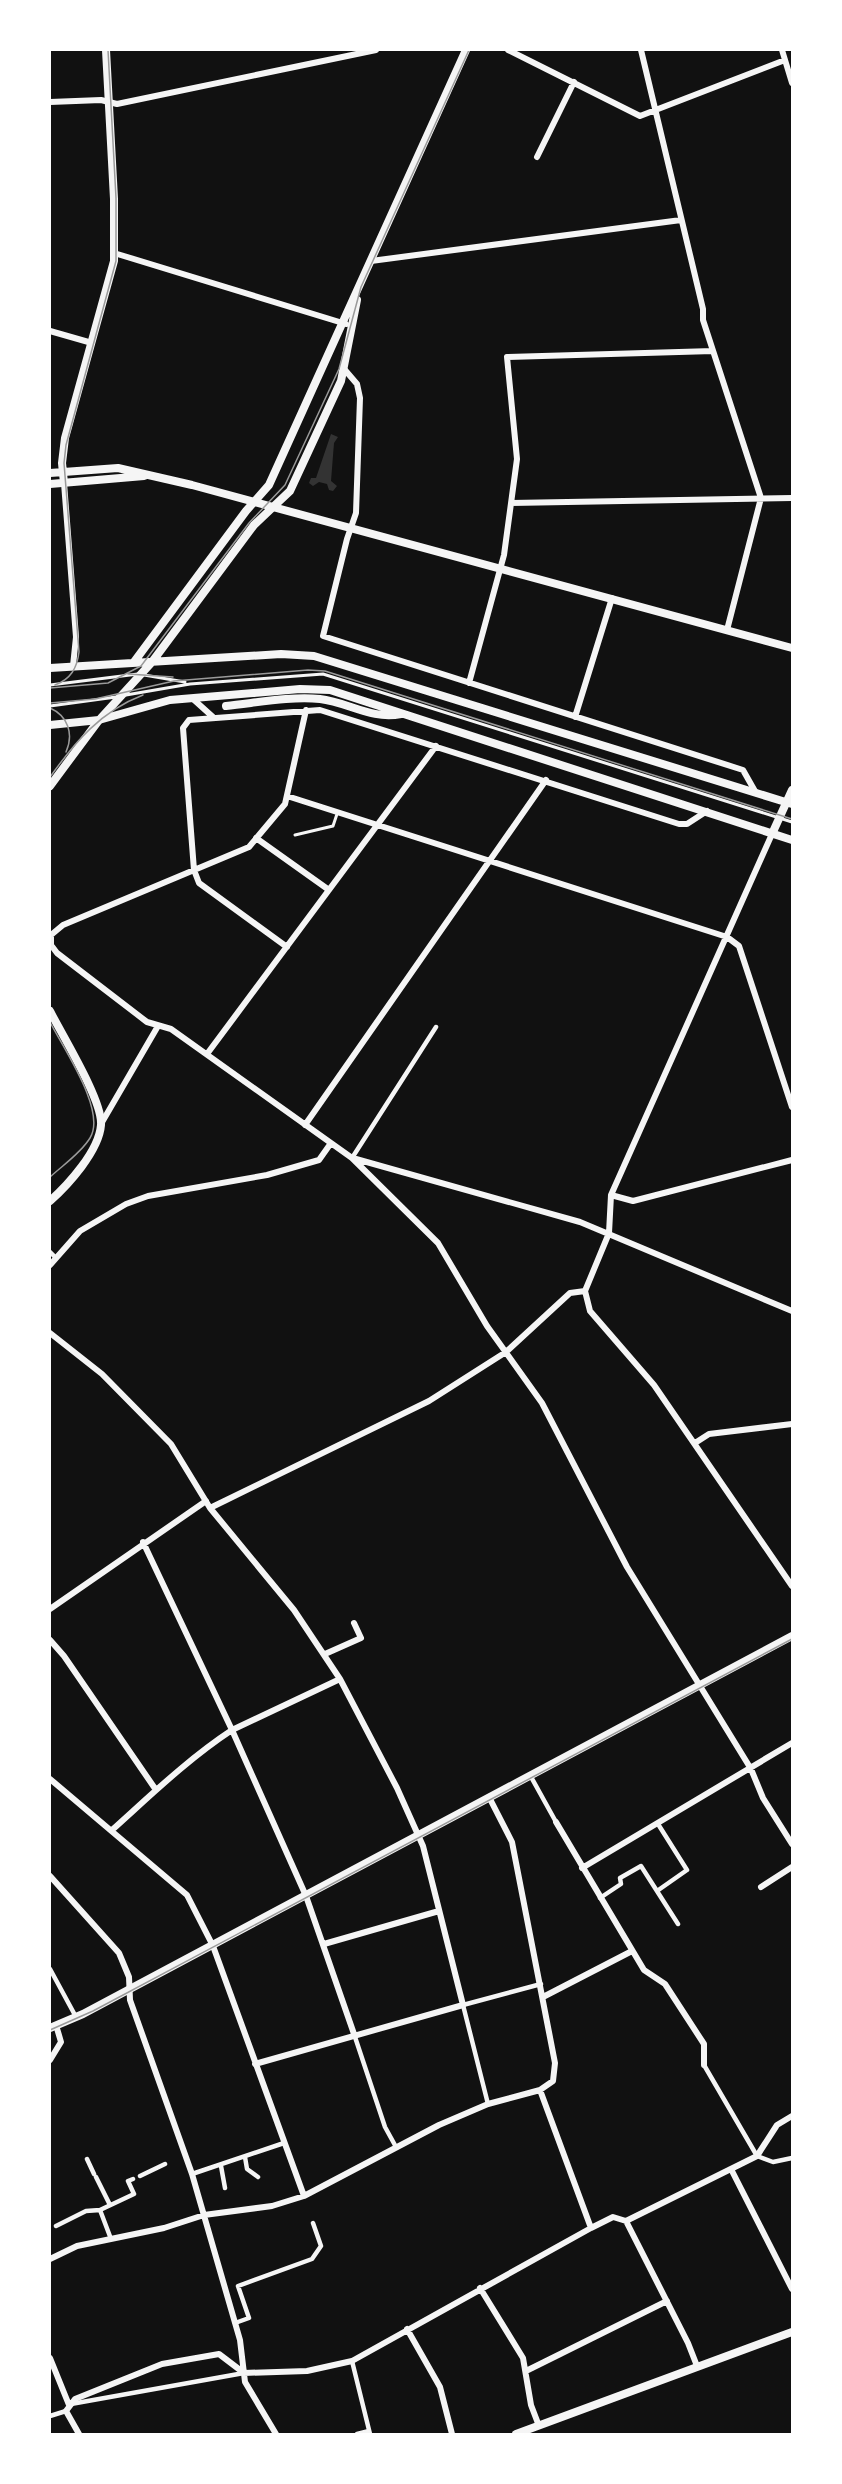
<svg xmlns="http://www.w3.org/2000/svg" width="842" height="2484" font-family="Helvetica,sans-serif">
<rect width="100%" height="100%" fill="#111"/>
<path fill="#333" d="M 331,434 L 338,437 L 334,443 L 331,481 L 337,486 L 333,491 L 329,490 L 327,484 L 319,482 L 313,486 L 309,483 L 311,478 L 316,478 Z"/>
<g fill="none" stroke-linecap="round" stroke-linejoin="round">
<path stroke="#f5f5f5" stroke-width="3" d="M 144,675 L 185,682
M 50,685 L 138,674
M 126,695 L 190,684 L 323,674 L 792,822
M 50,706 L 116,697
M 295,835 L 333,826 L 337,814"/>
<path stroke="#f5f5f5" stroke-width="4.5" d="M 352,1158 L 436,1027
M 50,1252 L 55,1257
M 530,1775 L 556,1822
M 657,1891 L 687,1870 L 658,1824
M 600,1898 L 621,1884 L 620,1878 L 641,1866 L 678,1924
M 50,1969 L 76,2017
M 354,2034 L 385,2127 L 396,2147
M 704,2065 L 757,2156 L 773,2162 L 792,2158
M 488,2104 L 463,2005 L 541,1984
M 245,2157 L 247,2169 L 258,2177
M 87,2159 L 94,2174
M 221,2166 L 225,2188
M 192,2174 L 284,2143
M 140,2176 L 165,2164
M 96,2177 L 110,2205
M 56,2226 L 86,2211 L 100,2210
M 111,2239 L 100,2210 L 134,2194 L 128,2181 L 133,2179
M 235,2323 L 249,2318 L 238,2286 L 312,2259 L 321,2246 L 313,2223
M 352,2361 L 370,2434
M 71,2404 L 244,2373
M 50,2416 L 66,2411
M 357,2434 L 369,2431"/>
<path stroke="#f5f5f5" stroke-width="6" d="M 508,50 L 640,116 L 785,60
M 641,50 L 703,309 L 703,320 L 761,498 L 727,630
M 782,50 L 792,83
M 50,102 L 101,100 L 117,104 L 376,50
M 537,157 L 574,82
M 114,253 L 346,324
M 371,261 L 681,220
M 50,331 L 92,343
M 345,370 L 357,384 L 360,398 L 356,513 L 347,539 L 323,636 L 743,770 L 756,793
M 64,483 L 76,637 L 73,666
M 511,503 L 792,498
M 469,683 L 504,555 L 517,459 L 507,357 L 713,351
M 193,699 L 213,717
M 306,710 L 285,804 L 249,847 L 63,925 L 51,935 L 51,945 L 57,953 L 147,1022 L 171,1029 L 352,1158 L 438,1243 L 487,1326 L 542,1403 L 627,1567 L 751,1769 L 763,1798 L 792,1844
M 575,717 L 612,598
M 287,796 L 727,937 L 739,946 L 792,1107
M 256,838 L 329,890
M 287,947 L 199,883 L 194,870 L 183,728 L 189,720 L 320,710 L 679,824 L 687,824 L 707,811
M 207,1054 L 436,746
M 101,1124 L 158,1026
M 305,1125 L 546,780
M 356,1159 L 580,1222 L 792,1311
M 611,1195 L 633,1201 L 792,1160
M 50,1265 L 80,1231 L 126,1204 L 148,1196 L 267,1175 L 319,1160 L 331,1143
M 585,1291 L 609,1233 L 611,1195 L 772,834
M 585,1291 L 590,1311 L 654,1385 L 792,1586
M 50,1333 L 102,1374 L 171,1444 L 210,1508 L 294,1610 L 340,1679 L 397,1788 L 423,1846 L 463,2005 L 255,2064
M 695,1443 L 709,1434 L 792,1424
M 210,1508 L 429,1401 L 506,1352 L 570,1293 L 585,1291
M 143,1542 L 232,1730 L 306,1896 L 354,2034
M 50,1609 L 206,1501
M 50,1640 L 64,1656 L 156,1790
M 325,1654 L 361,1638 L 354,1623
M 50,1779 L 187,1895 L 213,1946 L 304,2196
M 556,1822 L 644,1970 L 665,1984 L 704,2044 L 704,2065
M 112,1830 C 151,1795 188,1759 232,1730 L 340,1679
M 582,1868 L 792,1743
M 50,1876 L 119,1953 L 129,1977 L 130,2000 L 192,2174 L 240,2340 L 245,2382 L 276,2434
M 761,1887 L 792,1867
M 324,1944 L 439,1911
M 543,1997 L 632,1951
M 50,2060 L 61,2042 L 56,2025
M 540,2090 L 591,2228
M 731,2169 L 792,2289
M 626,2221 L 688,2343 L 697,2366
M 50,2259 L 77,2246 L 164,2228 L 204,2215 L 272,2206 L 304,2196 L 439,2125 L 488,2104 L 540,2090 L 553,2081 L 555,2063 L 512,1842 L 489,1797
M 480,2288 L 523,2358 L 531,2405 L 539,2426
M 407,2329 L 440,2387 L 452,2434
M 50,2358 L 69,2405
M 526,2371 L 667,2301
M 244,2373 L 307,2371 L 352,2361 L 591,2228 L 613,2217 L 626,2221 L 757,2156 L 777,2125 L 792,2116
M 79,2434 L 66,2411 L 75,2399 L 162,2364 L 219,2354 L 244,2373"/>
<path stroke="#f5f5f5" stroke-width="8" d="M 50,473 L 118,468 L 192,485 L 792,648
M 64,483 L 62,463 L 65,438 L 114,261 L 114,199 L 106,50
M 50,484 L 144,476
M 50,786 L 99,720
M 772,834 L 792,790
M 50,1011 C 62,1035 103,1101 101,1125 C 99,1151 68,1185 50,1201
M 50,2028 L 83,2014 L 792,1636
M 516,2434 L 792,2332"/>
<path stroke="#f5f5f5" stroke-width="8" d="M 134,662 L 246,511 L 269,485 L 466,50
M 50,668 L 281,654 L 314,656 L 792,804
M 226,706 C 256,703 290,696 320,699 C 348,702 371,720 401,714
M 101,718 L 152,662 L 254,525 L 290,491 L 341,381 L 357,300
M 50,725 L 99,720 L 170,700 L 300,689 L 330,690 L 792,840"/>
<path stroke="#9a9a9a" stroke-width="1.5" d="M 128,674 L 173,677
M 55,685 C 71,679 77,668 79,652 L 64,463 L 66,445 L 116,261 L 116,198 L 108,50
M 50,688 L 108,683 L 141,666 L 249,523 L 285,485 L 339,369 L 361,287 L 469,50
M 50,703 L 95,699 L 174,681 L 308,670 L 325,671 L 792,819
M 50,708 C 68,716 74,734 66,752
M 50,777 C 75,742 101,711 143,695
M 50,1022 C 63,1048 107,1111 90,1138 C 81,1153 63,1165 50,1177
M 50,2030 L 93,2011 L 792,1639"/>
</g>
<rect width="842" height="2484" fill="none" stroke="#ffffff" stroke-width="102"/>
</svg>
